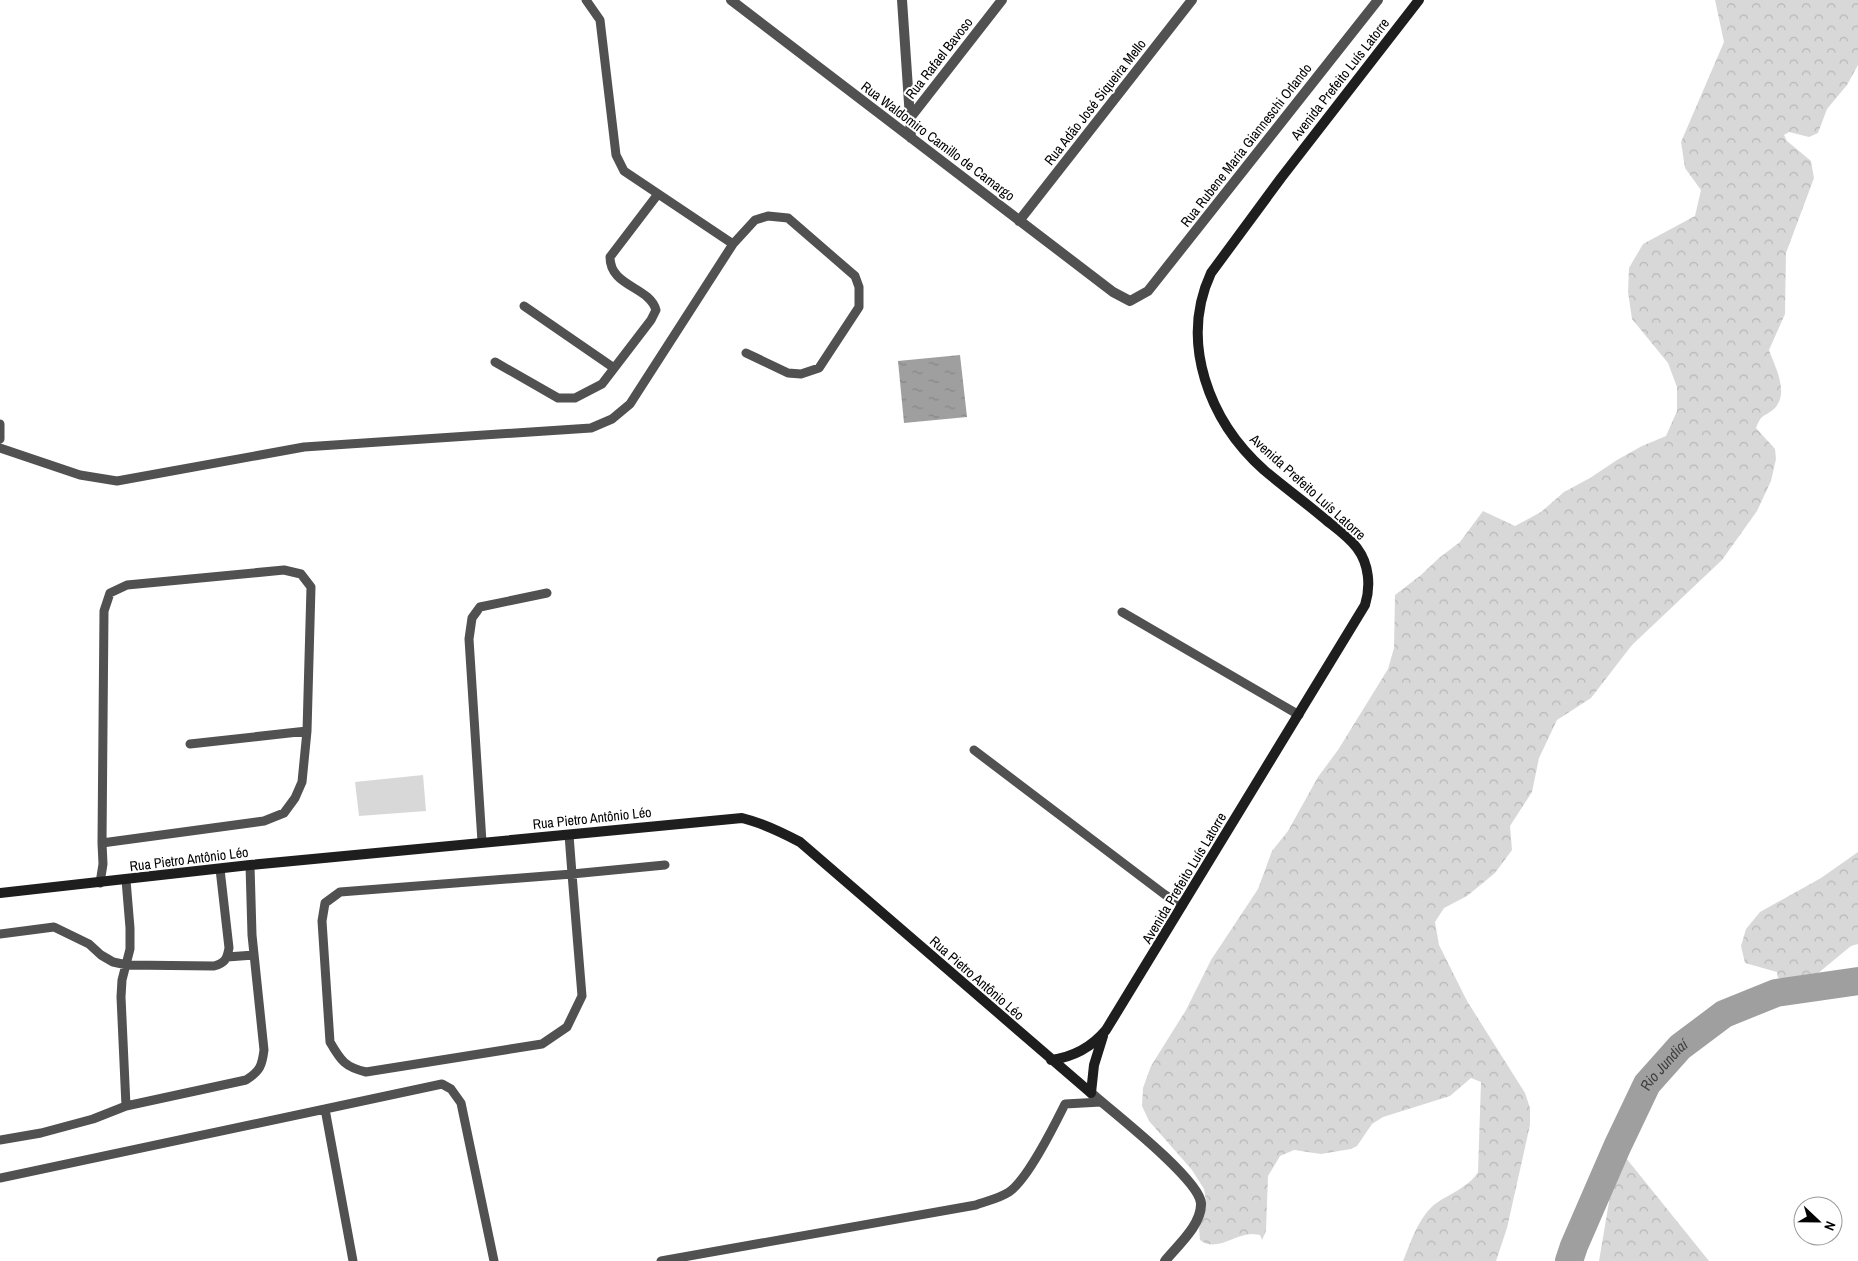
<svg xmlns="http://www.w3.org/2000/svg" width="1858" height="1261" font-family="'Archivo Narrow',sans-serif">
<defs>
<pattern id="forest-crowns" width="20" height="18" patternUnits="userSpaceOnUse" patternTransform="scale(1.25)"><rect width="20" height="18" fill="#d8d8d8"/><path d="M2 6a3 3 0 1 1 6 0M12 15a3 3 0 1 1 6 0" fill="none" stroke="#b8b8b8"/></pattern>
<pattern id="water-ripples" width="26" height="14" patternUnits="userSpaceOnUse" patternTransform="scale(1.25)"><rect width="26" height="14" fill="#9f9f9f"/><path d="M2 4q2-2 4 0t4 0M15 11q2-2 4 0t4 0" fill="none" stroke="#878787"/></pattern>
</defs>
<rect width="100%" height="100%" fill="#fff"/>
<path fill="#d8d8d8" d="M 423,775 L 426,811 L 359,816 L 355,782 Z"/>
<path fill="url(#forest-crowns)" d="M 1715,0 L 1858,0 L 1858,65 L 1847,85 L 1827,109 L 1818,133 L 1809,137 L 1789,132 L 1784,135 L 1787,141 L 1811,161 L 1814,178 L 1786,253 L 1785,314 L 1769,350 C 1775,367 1790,393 1774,409 C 1763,418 1762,413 1756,428 L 1775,449 L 1776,459 L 1771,481 L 1757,511 L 1722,560 L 1632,645 L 1591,698 L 1557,720 L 1539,758 L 1532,792 L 1510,826 L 1512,850 L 1495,873 L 1467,896 L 1444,908 L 1435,922 L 1439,945 L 1467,1001 L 1525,1093 L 1530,1108 L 1530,1125 L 1507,1228 L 1496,1261 L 1403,1261 C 1411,1242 1418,1218 1435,1204 C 1449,1194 1469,1187 1478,1172 L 1481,1082 L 1471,1078 L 1450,1096 L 1383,1117 L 1372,1124 L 1357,1146 L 1351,1149 L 1321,1154 L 1294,1150 L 1280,1156 L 1268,1176 L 1266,1231 L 1262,1240 L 1260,1235 C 1258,1235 1255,1234 1252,1234 C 1235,1234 1215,1253 1200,1240 L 1199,1228 L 1206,1200 L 1204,1189 L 1192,1170 L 1149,1121 L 1142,1106 L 1143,1088 L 1151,1066 L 1186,1010 L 1211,960 L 1258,889 L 1272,851 L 1288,831 L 1318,777 L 1338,750 L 1388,669 L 1394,648 L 1395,595 L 1421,575 L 1439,558 L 1460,542 L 1483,511 L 1515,526 L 1541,512 L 1564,492 L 1590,478 L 1617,460 L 1642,446 L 1666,436 L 1677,411 L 1677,387 L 1668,363 L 1632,319 L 1628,292 L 1629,268 L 1643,244 L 1695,216 L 1701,190 L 1685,168 L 1681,142 L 1724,42 Z
M 1858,852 L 1858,944 L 1851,946 L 1817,974 L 1797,979 L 1778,978 L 1777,972 L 1745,963 L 1741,946 L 1746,929 L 1760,912 L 1821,878 Z
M 1626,1158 L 1709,1261 L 1599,1261 L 1610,1196 Z"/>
<path fill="url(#water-ripples)" d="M 960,355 L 967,417 L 904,423 L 898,361 Z"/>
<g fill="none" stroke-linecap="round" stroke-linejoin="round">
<path stroke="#9f9f9f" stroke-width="28" id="s1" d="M 1569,1261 L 1574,1246 L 1617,1147 L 1647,1084 L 1680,1047 L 1724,1014 L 1776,993 L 1858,981"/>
<path stroke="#515151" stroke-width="9" d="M 586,0 L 600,20 L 616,155 L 624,171 L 733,244
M 524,306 L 614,368
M 495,362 L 558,398 L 575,398 L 602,384 L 651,320 L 656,310 C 649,286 610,287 610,257 L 658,194
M 0,424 L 0,439
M 0,448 L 80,475 L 117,481 L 304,447 L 591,428 L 612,419 L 630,404 L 733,244 L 755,220 L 768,216 L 788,218 L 855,276 L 859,287 L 859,307 L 819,368 L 801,374 L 788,373 L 746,353
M 1122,612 L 1299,715
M 190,744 L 307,731
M 974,750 L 1164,894 L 1182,906
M 569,835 L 572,874 L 582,996 L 567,1027 L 542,1044 L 366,1072 C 345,1067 341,1061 330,1042 L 322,921 L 325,903 L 340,892 L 572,874 L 665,865
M 482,842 L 469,639 L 472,618 L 480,607 L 547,593
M 126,880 L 130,928 L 130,949 L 122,980 L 121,997 L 126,1106
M 100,883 L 103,864 L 102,843 L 104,611 L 110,593 L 127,585 L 284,570 L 301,574 L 311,587 L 307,731 L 302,782 L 295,798 L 284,813 L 264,821 L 102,843
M 0,934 L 54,927 L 89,944 L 101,955 L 113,962 L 127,965 L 214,966 C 225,963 227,959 229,948 L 220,869
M 227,957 L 254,955
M 325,1109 L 442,1084 L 451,1089 L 461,1103 L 494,1261
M 0,1140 L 41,1133 L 93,1119 L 126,1106 L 246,1080 C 260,1071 262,1066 264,1050 L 252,935 L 250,865
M 0,1178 L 325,1109 L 353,1261
M 661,1261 L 976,1205 C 987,1201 1000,1198 1009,1192 C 1028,1179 1054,1126 1065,1104 L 1101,1102"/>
<path stroke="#515151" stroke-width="10" d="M 731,0 L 1113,292 L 1130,301 L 1148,291 L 1378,0
M 902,0 L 910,118
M 911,138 L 910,118 L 1002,0
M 1019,221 L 1192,0
M 1091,1093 C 1113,1112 1199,1179 1201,1203 C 1202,1225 1177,1246 1165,1261"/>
<path stroke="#1e1e1e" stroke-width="10" d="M 0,893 L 250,865 L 742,818 C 763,823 781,832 800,842 L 1091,1093
M 1051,1060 C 1073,1057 1091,1048 1106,1030 L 1365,605 C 1371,586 1369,564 1357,548 C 1349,537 1336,528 1326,520 C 1306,503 1284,487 1264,470 C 1209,421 1179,342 1211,273 L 1281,178 L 1419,0
M 1091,1093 L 1094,1065 L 1103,1036"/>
</g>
<g text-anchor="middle" stroke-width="4" stroke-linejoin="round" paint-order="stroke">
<g font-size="14" fill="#000" stroke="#fff">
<text transform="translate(939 58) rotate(-52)" y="5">Rua Rafael Bavoso</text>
<text transform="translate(1340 79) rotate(-52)" y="5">Avenida Prefeito Luís Latorre</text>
<text transform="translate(1095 102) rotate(-52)" y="5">Rua Adão José Siqueira Mello</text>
<text transform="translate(938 141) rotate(37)" y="5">Rua Waldomiro Camillo de Camargo</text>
<text transform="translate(1246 145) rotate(-52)" y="5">Rua Rubene Maria Gianneschi Orlando</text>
<text transform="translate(1308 487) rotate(42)" y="5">Avenida Prefeito Luís Latorre</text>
<text transform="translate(592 818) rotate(-6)" y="5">Rua Pietro Antônio Léo</text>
<text transform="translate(189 859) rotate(-7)" y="5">Rua Pietro Antônio Léo</text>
<text transform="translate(1184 878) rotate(-59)" y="5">Avenida Prefeito Luís Latorre</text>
<text transform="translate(977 978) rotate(41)" y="5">Rua Pietro Antônio Léo</text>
</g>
<g font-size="15" font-style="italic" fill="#404040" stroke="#fff">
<text dy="5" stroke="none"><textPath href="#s1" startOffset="219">Rio Jundiaí</textPath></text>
</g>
</g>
<g transform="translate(1818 1221) rotate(112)"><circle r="24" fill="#ffffff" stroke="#999999"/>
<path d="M0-4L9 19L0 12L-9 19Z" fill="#000000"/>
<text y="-8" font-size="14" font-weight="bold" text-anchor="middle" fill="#000000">N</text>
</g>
</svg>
